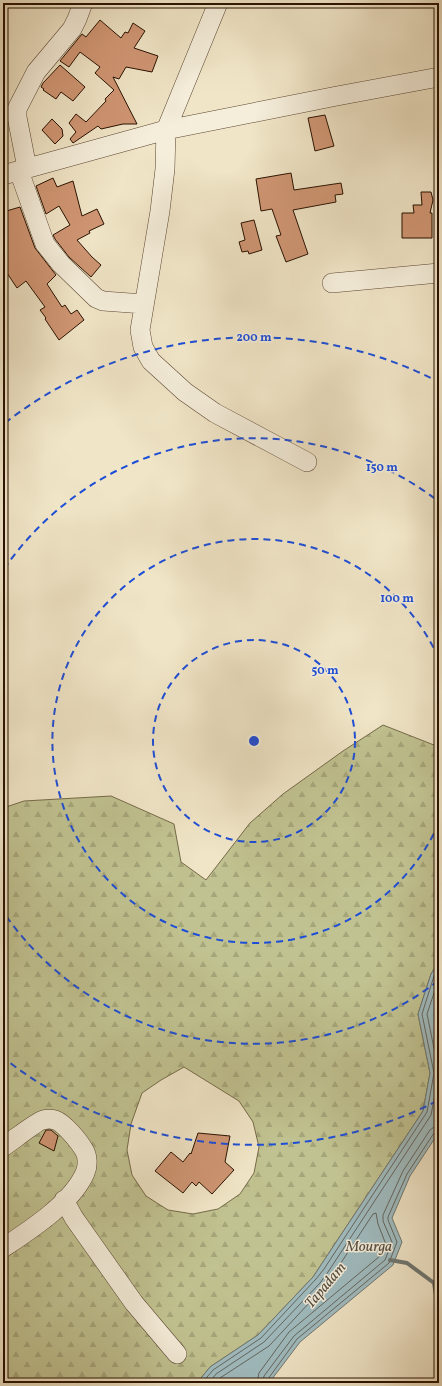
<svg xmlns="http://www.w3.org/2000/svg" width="442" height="1386" font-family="Vollkorn,serif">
<defs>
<pattern id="forest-firs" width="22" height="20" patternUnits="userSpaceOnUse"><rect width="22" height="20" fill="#c1c291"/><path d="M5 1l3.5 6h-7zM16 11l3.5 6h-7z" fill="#a6a67b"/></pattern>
</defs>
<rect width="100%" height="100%" fill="#f0e5c7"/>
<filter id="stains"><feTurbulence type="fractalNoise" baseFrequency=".005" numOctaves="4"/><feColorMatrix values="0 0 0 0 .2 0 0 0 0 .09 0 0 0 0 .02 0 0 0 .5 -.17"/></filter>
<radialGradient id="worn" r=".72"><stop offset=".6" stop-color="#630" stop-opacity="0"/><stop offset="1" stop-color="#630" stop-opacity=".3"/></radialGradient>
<path fill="url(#forest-firs)" stroke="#756a48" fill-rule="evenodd" d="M 383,725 L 439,747 L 439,961 L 431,974 L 418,1014 L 430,1073 L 423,1111 L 313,1277 L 258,1335 L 210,1367 L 197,1383 L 3,1383 L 3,808 L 24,801 L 111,796 L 174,824 L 181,862 L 206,880 L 250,823 L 283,794 L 343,751 ZM 184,1067 L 239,1101 L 253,1122 L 259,1147 L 254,1173 L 240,1194 L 218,1209 L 193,1214 L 168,1210 L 146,1196 L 132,1175 L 127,1150 L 131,1124 L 142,1093 L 161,1080 Z"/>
<path fill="#a0bcc0" stroke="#707873" d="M 439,961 L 439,1132 L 410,1176 L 392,1218 L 402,1242 L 393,1265 L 300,1342 L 269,1383 L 197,1383 L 210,1367 L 258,1335 L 313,1277 L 423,1111 L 430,1073 L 418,1014 L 431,974 Z"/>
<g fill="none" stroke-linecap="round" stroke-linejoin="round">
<path stroke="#646660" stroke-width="1" d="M 439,978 L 427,1014 L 439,1073
M 439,997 L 434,1015 L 439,1042
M 202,1383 L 213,1370 L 261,1338 L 316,1279 L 324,1269 L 427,1112 L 434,1073 L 422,1014 L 434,976 L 439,968
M 209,1383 L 216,1374 L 264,1342 L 320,1283 L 328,1272 L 431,1115 L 439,1074
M 216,1383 L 220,1378 L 269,1346 L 324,1287 L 333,1275 L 373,1214 L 376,1213 L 378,1224 L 385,1242 L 380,1256 L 289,1332 L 259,1373 L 257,1383
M 263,1383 L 264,1376 L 294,1336 L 385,1260 L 392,1242 L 383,1221 L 383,1215 L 403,1171 L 430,1130 L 434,1127 L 439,1126
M 268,1383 L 268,1379 L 297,1339 L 389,1263 L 397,1242 L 388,1220 L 388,1217 L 407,1174 L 434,1133 L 439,1131"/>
<path stroke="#707873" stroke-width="4" d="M 390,1260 L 407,1263 L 434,1283 L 439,1314"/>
</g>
<path fill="#d09674" stroke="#291100" d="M 100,20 L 121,38 L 125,32 L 128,33 L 133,23 L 145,31 L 134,48 L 158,56 L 152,72 L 126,67 L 119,79 L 113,77 L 137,124 L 123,124 L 101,129 L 98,126 L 73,143 L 70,139 L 76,132 L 69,123 L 76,114 L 86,122 L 106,101 L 105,99 L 114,90 L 95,73 L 100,67 L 80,52 L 69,67 L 60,61 L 82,34 L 86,37 Z
M 60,65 L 85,87 L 73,101 L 61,92 L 56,99 L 43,90 L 44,89 L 41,87 L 43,83 Z
M 325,115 L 334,146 L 315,151 L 308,118 Z
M 52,119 L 62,129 L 63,136 L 55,144 L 42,130 Z
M 291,173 L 294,190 L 341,183 L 343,194 L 335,195 L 336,202 L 293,210 L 308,254 L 286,262 L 276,236 L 281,235 L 272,209 L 261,211 L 256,179 Z
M 53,178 L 57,187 L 73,181 L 82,216 L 97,209 L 104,224 L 89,231 L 90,233 L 77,240 L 92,257 L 101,265 L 91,277 L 69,257 L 55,239 L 53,235 L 70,225 L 59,206 L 46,214 L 36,186 Z
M 421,192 L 431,192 L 433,200 L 430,213 L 432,213 L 432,238 L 402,238 L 402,213 L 414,213 L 413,205 L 422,205 Z
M 20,207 L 35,248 L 56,275 L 47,284 L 62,307 L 65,305 L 71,314 L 77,310 L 84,320 L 59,340 L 45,319 L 46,318 L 40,310 L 45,307 L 26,281 L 17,288 L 3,267 L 3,212 Z
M 254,220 L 262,250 L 249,254 L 248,251 L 242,252 L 239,242 L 245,240 L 241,223 Z
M 46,1130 L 51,1130 L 58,1136 L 54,1151 L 39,1143 Z
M 198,1133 L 230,1136 L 225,1162 L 234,1170 L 212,1194 L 199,1182 L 196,1186 L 192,1182 L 183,1193 L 155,1171 L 171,1152 L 183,1162 L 190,1153 L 191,1154 Z"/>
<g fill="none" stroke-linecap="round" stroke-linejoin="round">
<g stroke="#5b4632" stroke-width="20">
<path id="minor" d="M 218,3 L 166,130 L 165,169 L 160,211 L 140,330 L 143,347 L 151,361 L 185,392 L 215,413 L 307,462
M 27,168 L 17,117 L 17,109 L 36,72 L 72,29 L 77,19 L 83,3
M 19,171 L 45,244 L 61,264 L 96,298 L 103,301 L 144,304
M 3,175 L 166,130 L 337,96 L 439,77
M 332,283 L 439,273
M 3,1147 C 11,1142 37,1121 43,1120 C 46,1119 52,1119 55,1120 C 64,1123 79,1141 84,1150 C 88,1156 88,1166 85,1173 C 72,1203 30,1230 3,1248
M 64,1200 L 74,1218 L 134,1303 L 177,1354"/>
</g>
<use href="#minor" stroke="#f5eedb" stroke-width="19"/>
</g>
<g fill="none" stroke="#1d4ed8" stroke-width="2" stroke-dasharray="7 5">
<circle cx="254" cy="741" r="101"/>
<path d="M439 823A202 202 0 1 1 439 659"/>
<path d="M438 981A303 303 0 0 1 4 913M4 569A303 303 0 0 1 438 501"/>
<path d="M437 1101A404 404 0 0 1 5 1059M5 423A404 404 0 0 1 437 381"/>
</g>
<g text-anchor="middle" stroke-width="3" stroke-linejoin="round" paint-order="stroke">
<g font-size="15" font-style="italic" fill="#534d43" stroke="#f5eedb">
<text x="369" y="1251">Mourga</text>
<text transform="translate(325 1285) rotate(-50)" y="5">Tapadam</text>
</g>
</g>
<circle cx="254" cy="741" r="6" fill="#1d4ed8" stroke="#f5eedb" stroke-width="2"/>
<g font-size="12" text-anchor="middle" font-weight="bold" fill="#1d4ed8" stroke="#f5eedb" stroke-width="3" stroke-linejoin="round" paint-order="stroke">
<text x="254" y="341">200 m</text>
<text x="382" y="471">150 m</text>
<text x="397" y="602">100 m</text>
<text x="325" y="674">50 m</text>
</g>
<rect width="442" height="1386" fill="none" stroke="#f0e5c7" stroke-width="16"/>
<rect x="4" y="4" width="434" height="1378" fill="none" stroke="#291100" stroke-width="2"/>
<rect x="8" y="8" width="426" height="1370" fill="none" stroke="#291100"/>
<rect width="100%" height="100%" filter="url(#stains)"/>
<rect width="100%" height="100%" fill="url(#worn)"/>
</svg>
